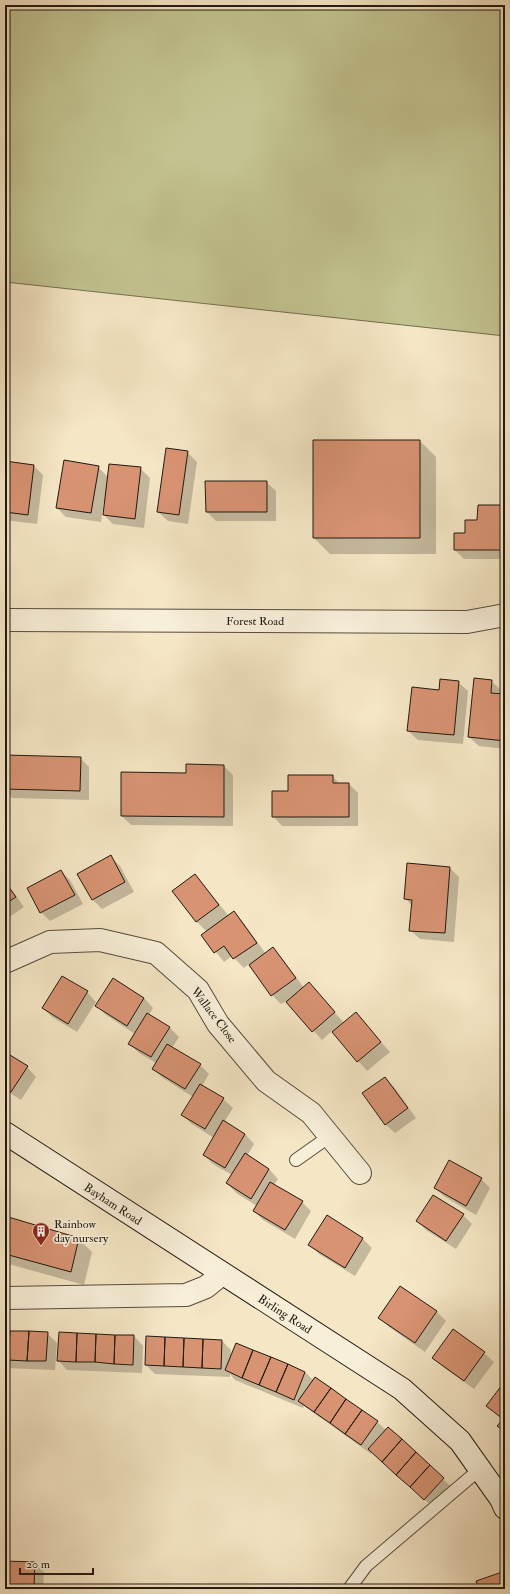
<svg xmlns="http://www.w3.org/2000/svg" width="510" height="1594" font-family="'IM FELL Double Pica',serif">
<rect width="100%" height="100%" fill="#f5e6c5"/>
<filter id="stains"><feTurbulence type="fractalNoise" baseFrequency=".005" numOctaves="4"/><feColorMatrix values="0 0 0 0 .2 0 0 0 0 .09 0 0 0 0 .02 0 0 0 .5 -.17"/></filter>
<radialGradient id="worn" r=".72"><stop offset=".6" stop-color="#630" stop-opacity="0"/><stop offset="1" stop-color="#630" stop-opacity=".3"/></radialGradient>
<path fill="#c2c390" stroke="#726e50" d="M 5,5 L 505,5 L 505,336 L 5,282 Z"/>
<path fill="#0003" d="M 314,441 L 420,441 L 436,457 L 436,554 L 330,554 L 314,538 Z
M 187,452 L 197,462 L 188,524 L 168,521 L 158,512 Z
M 5,462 L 34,466 L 43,475 L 37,524 L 5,520 Z
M 98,467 L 108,477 L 140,468 L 150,478 L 144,528 L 113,524 L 104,515 L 105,502 L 104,502 L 101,522 L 66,517 L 57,508 Z
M 266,482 L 276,491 L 276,521 L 216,521 L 207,512 Z
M 501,506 L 505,510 L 505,559 L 464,559 L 455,550 L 466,534 L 478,521 Z
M 491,681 L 501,690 L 500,695 L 505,695 L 505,749 L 479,746 L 469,737 Z
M 458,682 L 468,691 L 463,744 L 418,740 L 408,731 L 440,691 Z
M 5,756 L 80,758 L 89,767 L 89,800 L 12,798 L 5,791 Z
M 224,766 L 233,775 L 233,826 L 131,825 L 122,816 L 187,774 Z
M 332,776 L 340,784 L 349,784 L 358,793 L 358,826 L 282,826 L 273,816 L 289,792 Z
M 111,857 L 120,866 L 134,892 L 102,909 L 93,900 Z
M 450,868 L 459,877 L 454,942 L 420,939 L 410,930 L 412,906 L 405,898 Z
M 61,871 L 70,880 L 83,904 L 50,921 L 41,912 Z
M 195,875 L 229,916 L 234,912 L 243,922 L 266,954 L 273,949 L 282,958 L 304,988 L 309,983 L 344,1023 L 356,1014 L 390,1052 L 367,1071 L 332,1031 L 322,1040 L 287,1001 L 281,1004 L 272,995 L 249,964 L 244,968 L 232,956 L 224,962 L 202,935 L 207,932 L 197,922 L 174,891 Z
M 5,880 L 24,907 L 5,920 Z
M 113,979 L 144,998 L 153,1008 L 149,1015 L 169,1027 L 179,1037 L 172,1048 L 200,1065 L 209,1074 L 202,1086 L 223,1099 L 233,1108 L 224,1122 L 245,1134 L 254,1144 L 247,1156 L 269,1169 L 278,1179 L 274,1185 L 302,1202 L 311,1211 L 295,1239 L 263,1220 L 254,1211 L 257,1206 L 236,1193 L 227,1183 L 232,1175 L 213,1164 L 204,1155 L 214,1138 L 192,1124 L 182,1115 L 193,1097 L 163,1078 L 153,1069 L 156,1063 L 139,1053 L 129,1043 L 135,1034 L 106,1015 L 97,1006 Z
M 87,992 L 96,1002 L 77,1032 L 52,1017 L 43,1008 Z
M 5,1053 L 27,1067 L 36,1077 L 21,1100 L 5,1090 Z
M 385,1078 L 394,1087 L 416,1118 L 395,1133 L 385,1124 Z
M 481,1179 L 490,1188 L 476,1215 L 445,1197 L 435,1188 Z
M 463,1215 L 472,1224 L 456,1249 L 426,1230 L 417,1221 Z
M 5,1217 L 79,1239 L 92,1252 L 84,1285 L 5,1263 Z
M 362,1238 L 372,1248 L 355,1276 L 319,1254 L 310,1245 Z
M 400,1288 L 437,1312 L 446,1321 L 425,1352 L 389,1327 L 380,1318 Z
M 5,1331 L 47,1333 L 57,1343 L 55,1370 L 5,1368 Z
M 134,1336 L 143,1346 L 142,1373 L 67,1370 L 58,1360 Z
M 222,1341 L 231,1350 L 231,1358 L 237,1344 L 305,1372 L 314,1381 L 377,1422 L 453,1488 L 434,1508 L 372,1452 L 371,1454 L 304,1406 L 303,1408 L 235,1380 L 230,1374 L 230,1377 L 155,1374 L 146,1365 Z
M 484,1353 L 494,1362 L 474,1389 L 443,1367 L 433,1358 Z
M 505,1382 L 505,1433 L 499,1426 L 503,1420 L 487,1406 Z
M 5,1562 L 34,1563 L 44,1572 L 43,1589 L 5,1589 Z"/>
<path fill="#d89373" stroke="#211910" d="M 313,440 L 420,440 L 420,538 L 313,538 Z
M 166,448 L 188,451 L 179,515 L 157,512 Z
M 64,460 L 99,466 L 91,513 L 56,508 Z
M 5,461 L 34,465 L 28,515 L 5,512 Z
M 109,464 L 141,467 L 135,519 L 103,515 Z
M 205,481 L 267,481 L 267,512 L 206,512 Z
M 478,505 L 501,505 L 501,520 L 505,520 L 505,550 L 454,550 L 454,533 L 465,533 L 465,520 L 477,520 Z
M 474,678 L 492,680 L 491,693 L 505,694 L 505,741 L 468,737 Z
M 440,679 L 459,681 L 454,735 L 407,731 L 412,687 L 439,690 Z
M 5,755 L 81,757 L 80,791 L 5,789 Z
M 186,764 L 224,765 L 224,817 L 121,816 L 121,772 L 186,773 Z
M 288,775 L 333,775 L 333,783 L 349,783 L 349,817 L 272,817 L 272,791 L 288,791 Z
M 111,855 L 125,882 L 92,900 L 77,874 Z
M 407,863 L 450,867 L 445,933 L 409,931 L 412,900 L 404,899 Z
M 61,870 L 75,895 L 40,913 L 27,888 Z
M 195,874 L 219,905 L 196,922 L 172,891 Z
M 5,882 L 16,897 L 5,904 Z
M 234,911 L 257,943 L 233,959 L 224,946 L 214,953 L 201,935 Z
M 273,947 L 296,978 L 271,996 L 249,965 Z
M 62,976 L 88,991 L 68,1024 L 42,1008 Z
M 113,978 L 144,998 L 127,1026 L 95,1006 Z
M 309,982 L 335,1012 L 312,1032 L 286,1002 Z
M 356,1012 L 381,1042 L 357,1062 L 332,1032 Z
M 147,1013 L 170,1027 L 151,1057 L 128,1044 Z
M 167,1044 L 201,1064 L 185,1089 L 152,1069 Z
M 5,1052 L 28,1066 L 11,1092 L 5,1088 Z
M 385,1077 L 408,1108 L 385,1125 L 362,1093 Z
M 200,1084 L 224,1098 L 205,1129 L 181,1115 Z
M 223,1120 L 245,1134 L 225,1168 L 203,1155 Z
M 245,1153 L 269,1169 L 251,1199 L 226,1183 Z
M 449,1160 L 482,1178 L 466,1206 L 434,1188 Z
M 270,1182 L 303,1201 L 285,1230 L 253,1211 Z
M 433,1195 L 464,1214 L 446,1241 L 416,1221 Z
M 327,1215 L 363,1238 L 345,1268 L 308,1245 Z
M 5,1216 L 79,1238 L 71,1272 L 5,1254 Z
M 400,1286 L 437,1311 L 415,1343 L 378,1318 Z
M 453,1329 L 485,1352 L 464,1381 L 432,1358 Z
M 5,1330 L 10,1331 L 8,1360 L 5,1360 Z
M 10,1331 L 29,1331 L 27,1361 L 8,1360 Z
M 29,1331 L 48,1332 L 46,1361 L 27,1361 Z
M 59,1332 L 77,1333 L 76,1362 L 57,1361 Z
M 77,1333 L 96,1334 L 95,1362 L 76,1362 Z
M 96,1334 L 115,1335 L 114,1364 L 95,1362 Z
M 115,1335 L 134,1335 L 133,1365 L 114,1364 Z
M 146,1336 L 165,1337 L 164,1366 L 145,1365 Z
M 165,1337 L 184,1338 L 183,1367 L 164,1366 Z
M 184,1338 L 203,1339 L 202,1368 L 183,1367 Z
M 203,1339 L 222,1340 L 221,1369 L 202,1368 Z
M 236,1343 L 253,1350 L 242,1378 L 225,1370 Z
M 253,1350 L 271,1357 L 259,1385 L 242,1378 Z
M 271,1357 L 288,1364 L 276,1392 L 259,1385 Z
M 288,1364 L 305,1372 L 294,1400 L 276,1392 Z
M 315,1377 L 331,1388 L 314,1412 L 298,1401 Z
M 505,1381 L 505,1432 L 497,1426 L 503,1419 L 486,1406 Z
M 331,1388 L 346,1399 L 330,1423 L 314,1412 Z
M 346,1399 L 362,1410 L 345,1434 L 330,1423 Z
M 362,1410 L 378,1421 L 361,1445 L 345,1434 Z
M 388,1427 L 402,1439 L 382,1462 L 368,1449 Z
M 402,1439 L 416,1452 L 396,1475 L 382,1462 Z
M 416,1452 L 430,1465 L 410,1487 L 396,1475 Z
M 430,1465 L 444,1478 L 424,1500 L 410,1487 Z
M 5,1561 L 35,1562 L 34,1588 L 5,1587 Z
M 505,1571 L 505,1589 L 479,1589 L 476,1581 Z"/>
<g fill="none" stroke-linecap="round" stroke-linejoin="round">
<g stroke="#564c3d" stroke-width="14">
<path id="service" d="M 296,1160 L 330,1136
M 349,1589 L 366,1566 L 480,1469"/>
</g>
<g stroke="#564c3d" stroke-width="24">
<path id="minor" d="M 5,962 L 50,942 L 100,940 L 156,953 L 198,990 L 218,1024 L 266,1081 L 311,1113 L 360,1173
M 5,1298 L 186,1295 L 206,1287 L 222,1274"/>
</g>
<g stroke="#564c3d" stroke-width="24">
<path id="tertiary" d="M 5,620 L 467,622 L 505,615"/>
</g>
<g stroke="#211910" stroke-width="24">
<path id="secondary" d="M 5,1133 L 402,1389 L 460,1441 L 501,1499 L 505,1508"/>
</g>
<use href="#service" stroke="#f8efd9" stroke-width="12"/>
<use href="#minor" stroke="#f8efd9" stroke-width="22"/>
<use href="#tertiary" stroke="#f8efd9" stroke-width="22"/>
<use href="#secondary" stroke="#f8efd9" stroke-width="22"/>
</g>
<defs>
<g id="building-pin" transform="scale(0.9)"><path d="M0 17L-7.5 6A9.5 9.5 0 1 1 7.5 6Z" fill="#8f2418" stroke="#f8efd9"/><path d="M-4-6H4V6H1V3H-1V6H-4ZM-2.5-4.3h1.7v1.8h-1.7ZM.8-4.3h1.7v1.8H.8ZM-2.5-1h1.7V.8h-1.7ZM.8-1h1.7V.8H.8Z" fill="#fff"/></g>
</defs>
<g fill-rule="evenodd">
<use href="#building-pin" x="41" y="1231"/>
</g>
<g text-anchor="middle" stroke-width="3.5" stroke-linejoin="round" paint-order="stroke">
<g font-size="12" fill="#211910" stroke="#f8efd9">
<text x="255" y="625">Forest Road</text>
<text transform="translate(214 1015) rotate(53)" y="4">Wallace Close</text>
<text transform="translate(113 1204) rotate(33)" y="4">Bayham Road</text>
<text transform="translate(285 1314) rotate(33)" y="4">Birling Road</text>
</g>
<g font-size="12" fill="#211910" stroke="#f8efd9" text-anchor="start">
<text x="54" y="1228">Rainbow<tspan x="54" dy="14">day nursery</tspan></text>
</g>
</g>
<rect width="510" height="1594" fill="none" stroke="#f5e6c5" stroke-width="20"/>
<rect x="6" y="6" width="498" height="1582" fill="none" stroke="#211910" stroke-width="2"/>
<rect x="10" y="10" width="490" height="1574" fill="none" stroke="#211910"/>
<path d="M20 1568v6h73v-6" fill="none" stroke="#211910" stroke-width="2"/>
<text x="26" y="1568" font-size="12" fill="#211910" stroke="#f8efd9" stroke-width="3" paint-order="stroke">20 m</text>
<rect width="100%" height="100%" filter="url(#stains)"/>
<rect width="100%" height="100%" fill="url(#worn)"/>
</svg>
